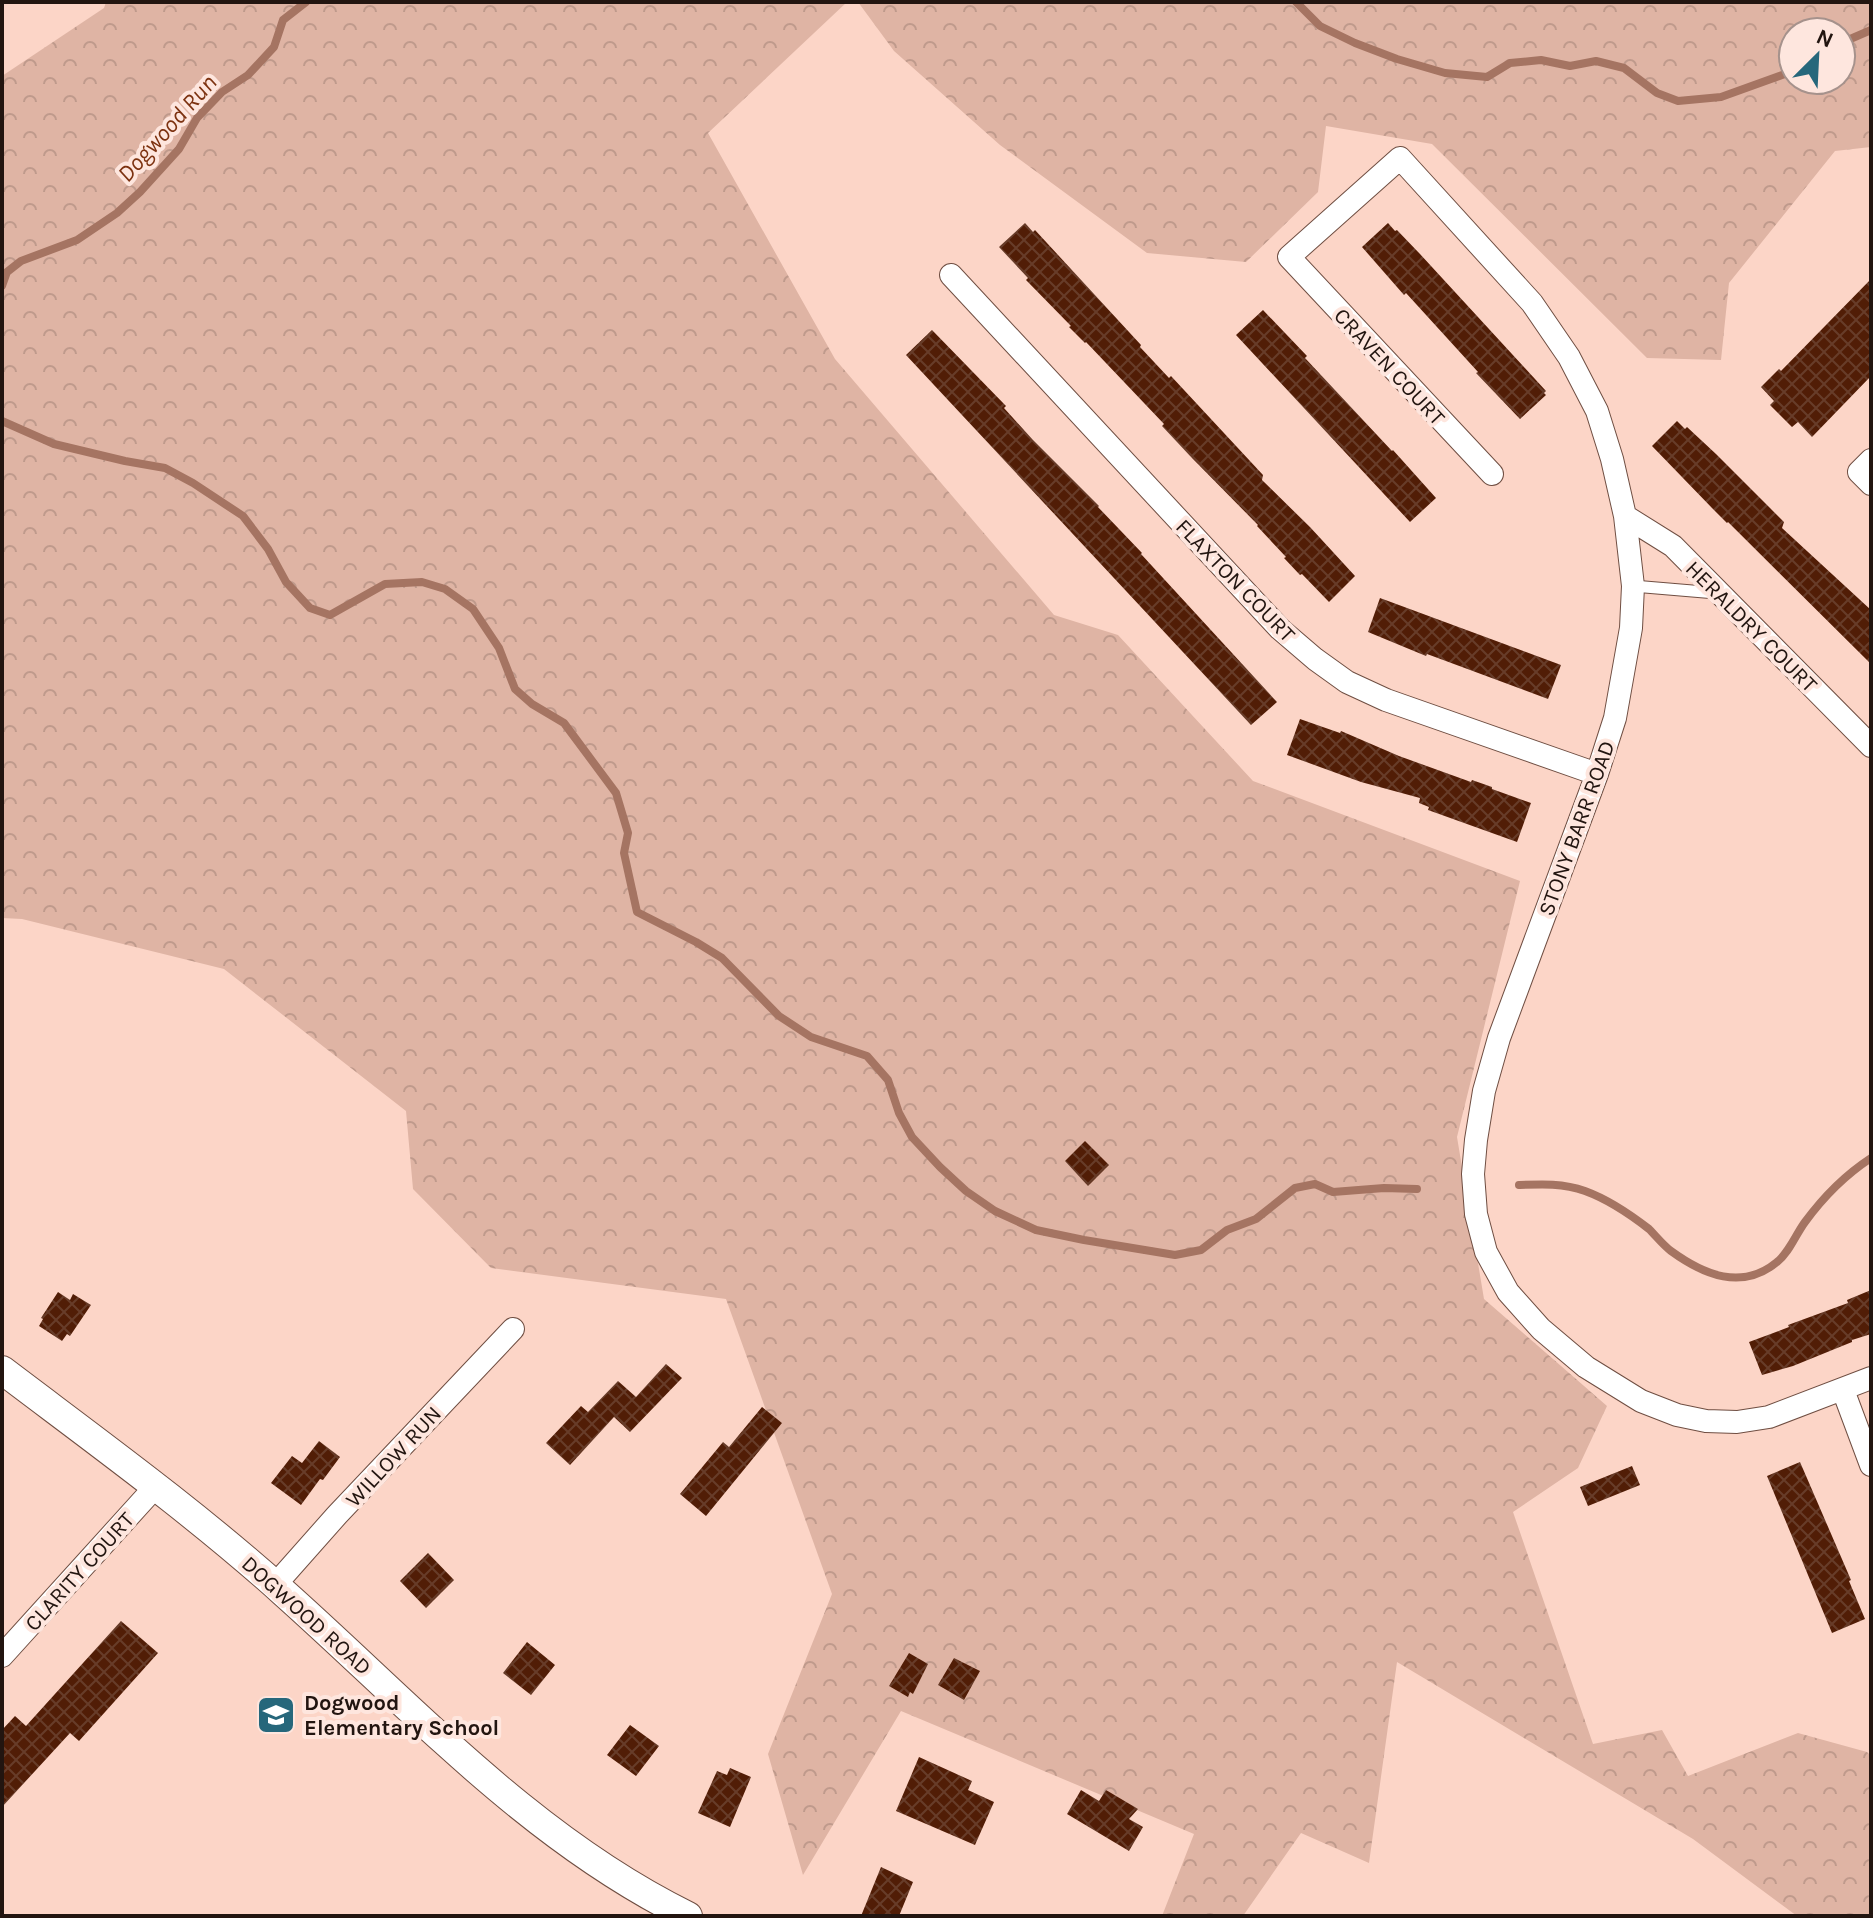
<svg xmlns="http://www.w3.org/2000/svg" width="1873" height="1918" font-family="Karla,sans-serif">
<defs>
<pattern id="forest-crowns" width="20" height="18" patternUnits="userSpaceOnUse" patternTransform="scale(2)"><rect width="20" height="18" fill="#dfb4a4"/><path d="M2 6a3 3 0 1 1 6 0M12 15a3 3 0 1 1 6 0" fill="none" stroke="#bf9a8c"/></pattern>
<pattern id="building-cross-hatch" width="8" height="8" patternUnits="userSpaceOnUse" patternTransform="scale(2)"><rect width="8" height="8" fill="#511d06"/><path d="M0 0l8 8M0 8l8-8" fill="none" stroke="#673c29"/></pattern>
</defs>
<rect width="100%" height="100%" fill="#fcd5c7"/>
<path fill="url(#forest-crowns)" fill-rule="evenodd" d="M 106,2 L 847,2 L 708,133 L 835,359 L 1054,615 L 1118,635 L 1253,781 L 1520,881 L 1457,1137 L 1484,1299 L 1607,1406 L 1578,1468 L 1513,1512 L 1593,1744 L 1662,1730 L 1688,1776 L 1798,1733 L 1867,1752 L 1871,1756 L 1871,1916 L 1797,1916 L 1693,1839 L 1397,1662 L 1369,1863 L 1301,1833 L 1243,1916 L 1162,1916 L 1194,1834 L 901,1711 L 803,1875 L 768,1754 L 832,1594 L 726,1299 L 491,1268 L 413,1189 L 406,1111 L 224,969 L 22,919 L 2,918 L 2,76 L 104,8 Z
M 858,2 L 1871,2 L 1871,147 L 1835,151 L 1729,283 L 1721,360 L 1647,358 L 1432,144 L 1326,126 L 1318,192 L 1246,262 L 1147,253 L 1000,145 L 894,51 ZM 1793,32 L 1841,32 L 1841,80 L 1793,80 Z"/>
<g fill="none" stroke-linecap="round" stroke-linejoin="round">
<path stroke="#a57462" stroke-width="8" d="M 1296,2 L 1320,26 L 1355,43 L 1397,59 L 1445,73 L 1487,77 L 1510,63 L 1541,60 L 1570,66 L 1596,61 L 1624,68 L 1657,93 L 1678,101 L 1721,97 L 1793,71
M 1841,43 L 1871,30
M 2,286 L 7,272 L 21,261 L 77,240 L 117,213 L 140,192 L 179,149 L 197,118 L 222,92 L 248,75 L 274,47 L 283,20 L 306,2
M 2,421 L 54,444 L 125,461 L 165,468 L 193,483 L 243,516 L 268,549 L 286,582 L 310,608 L 330,615 L 385,584 L 422,582 L 445,589 L 473,609 L 499,648 L 515,689 L 532,704 L 564,723 L 616,793 L 628,833 L 624,853 L 637,912 L 696,942 L 722,958 L 779,1016 L 811,1037 L 867,1056 L 888,1080 L 899,1113 L 912,1137 L 940,1167 L 966,1191 L 995,1211 L 1036,1230 L 1084,1240 L 1175,1255 L 1201,1250 L 1227,1230 L 1256,1219 L 1295,1188 L 1315,1184 L 1333,1192 L 1384,1188 L 1417,1189
M 1519,1185 C 1542,1184 1563,1183 1585,1191 C 1607,1199 1631,1215 1649,1229 C 1656,1236 1663,1245 1671,1251 C 1704,1275 1742,1291 1777,1262 C 1789,1253 1796,1234 1805,1222 C 1824,1196 1845,1175 1871,1158"/>
</g>
<path fill="url(#building-cross-hatch)" d="M 1025,223 L 1033,232 L 1035,230 L 1141,345 L 1140,347 L 1169,378 L 1171,376 L 1263,475 L 1262,480 L 1310,527 L 1355,576 L 1329,602 L 1302,574 L 1300,575 L 1284,558 L 1286,557 L 1257,526 L 1258,525 L 1192,458 L 1162,426 L 1164,424 L 1086,342 L 1085,343 L 1069,327 L 1071,326 L 1026,280 L 1028,278 L 999,247 Z
M 1388,223 L 1395,231 L 1397,230 L 1420,254 L 1546,391 L 1544,393 L 1546,395 L 1520,419 L 1476,373 L 1478,372 L 1406,293 L 1404,295 L 1362,247 Z
M 1871,279 L 1871,376 L 1812,437 L 1798,422 L 1792,427 L 1770,405 L 1774,401 L 1761,387 L 1779,369 L 1781,371 Z
M 1263,310 L 1307,356 L 1305,358 L 1392,451 L 1393,450 L 1436,498 L 1410,522 L 1236,335 Z
M 932,330 L 1006,406 L 1004,408 L 1033,440 L 1099,506 L 1098,507 L 1142,553 L 1141,554 L 1277,702 L 1251,725 L 906,355 Z
M 1677,421 L 1685,429 L 1687,427 L 1716,454 L 1784,522 L 1782,528 L 1871,610 L 1871,664 L 1728,522 L 1727,523 L 1712,508 L 1652,446 Z
M 1380,598 L 1561,665 L 1548,699 L 1427,654 L 1426,656 L 1368,632 Z
M 1300,719 L 1340,733 L 1341,731 L 1399,756 L 1471,782 L 1472,780 L 1492,787 L 1492,789 L 1531,803 L 1517,842 L 1428,810 L 1429,807 L 1419,803 L 1420,798 L 1361,782 L 1287,755 Z
M 1085,1141 L 1109,1165 L 1088,1186 L 1065,1161 Z
M 1871,1290 L 1871,1334 L 1852,1340 L 1852,1342 L 1793,1366 L 1762,1375 L 1749,1342 L 1789,1327 L 1788,1325 L 1848,1303 L 1847,1300 Z
M 58,1292 L 70,1300 L 73,1294 L 91,1305 L 70,1336 L 67,1334 L 62,1341 L 39,1326 L 43,1319 L 41,1318 Z
M 666,1364 L 682,1378 L 630,1432 L 614,1417 L 570,1465 L 546,1443 L 581,1406 L 588,1412 L 618,1381 L 636,1397 Z
M 762,1407 L 782,1423 L 706,1516 L 680,1494 L 723,1442 L 729,1447 Z
M 319,1441 L 340,1457 L 323,1480 L 320,1479 L 301,1505 L 271,1483 L 292,1456 L 302,1463 Z
M 1800,1462 L 1851,1580 L 1849,1581 L 1865,1619 L 1832,1633 L 1767,1476 Z
M 1632,1466 L 1640,1485 L 1588,1506 L 1580,1487 Z
M 428,1553 L 454,1580 L 426,1608 L 400,1581 Z
M 121,1621 L 158,1653 L 79,1741 L 70,1733 L 2,1807 L 2,1730 L 15,1716 L 26,1726 Z
M 527,1642 L 555,1665 L 531,1695 L 503,1673 Z
M 909,1653 L 928,1664 L 913,1694 L 910,1692 L 908,1697 L 889,1686 Z
M 954,1658 L 980,1671 L 964,1700 L 938,1685 Z
M 630,1725 L 659,1746 L 636,1776 L 607,1755 Z
M 919,1757 L 972,1781 L 968,1790 L 994,1802 L 975,1845 L 896,1811 Z
M 730,1768 L 751,1777 L 730,1827 L 698,1813 L 717,1771 L 727,1775 Z
M 1081,1790 L 1099,1801 L 1106,1790 L 1138,1809 L 1129,1819 L 1143,1827 L 1129,1851 L 1067,1814 Z
M 881,1867 L 913,1882 L 899,1916 L 861,1916 Z"/>
<g fill="none" stroke-linecap="round" stroke-linejoin="round">
<g stroke="#6f4e42" stroke-width="13">
<path id="service" d="M 1633,586 L 1716,593"/>
</g>
<g stroke="#6f4e42" stroke-width="24">
<path id="minor" d="M 951,275 L 1280,629 L 1315,659 L 1347,682 L 1386,700 L 1597,774
M 1871,460 L 1859,472 L 1871,484
M 1492,474 L 1289,257 L 1400,158 L 1532,303 L 1569,357 L 1597,411 L 1612,459 L 1625,516 L 1633,586 L 1631,628 L 1615,718 L 1597,774 L 1499,1038 L 1484,1091 L 1476,1140 L 1473,1174 L 1476,1214 L 1486,1252 L 1508,1292 L 1541,1329 L 1586,1367 L 1641,1401 L 1677,1415 L 1706,1421 L 1737,1422 L 1769,1417 L 1871,1378
M 1625,516 L 1673,546 L 1871,746
M 1843,1390 L 1871,1465
M 275,1585 L 337,1515 L 513,1329
M 2,1656 L 156,1486"/>
</g>
<g stroke="#6f4e42" stroke-width="30">
<path id="tertiary" d="M 2,1370 C 97,1442 194,1512 283,1592 C 412,1707 531,1839 688,1916"/>
</g>
<use href="#service" stroke="#fff" stroke-width="11"/>
<use href="#minor" stroke="#fff" stroke-width="22"/>
<use href="#tertiary" stroke="#fff" stroke-width="28"/>
</g>
<defs>
<g id="school-square" transform="scale(2)"><rect x="-9" y="-9" width="18" height="18" rx="4" fill="#26677b" stroke="#fee6de"/><path d="M0-5L7-2L0 1L-7-2ZM-4 1L0 2.5L4 1V4Q0 6-4 4Z" fill="#fff"/></g>
</defs>
<g fill-rule="evenodd">
<use href="#school-square" x="276" y="1715"/>
</g>
<g text-anchor="middle" stroke-width="8" stroke-linejoin="round" paint-order="stroke">
<g font-size="22" fill="#221510" stroke="#fee6de">
<text transform="translate(1390 366) rotate(47)" y="8">CRAVEN COURT</text>
<text transform="translate(1236 580) rotate(46)" y="8">FLAXTON COURT</text>
<text transform="translate(1752 626) rotate(45)" y="8">HERALDRY COURT</text>
<text transform="translate(1576 828) rotate(-70)" y="8">STONY BARR ROAD</text>
<text transform="translate(393 1456) rotate(-47)" y="8">WILLOW RUN</text>
<text transform="translate(79 1571) rotate(-48)" y="8">CLARITY COURT</text>
<text transform="translate(307 1615) rotate(42)" y="8">DOGWOOD ROAD</text>
</g>
<g font-size="22" font-weight="bold" fill="#221510" stroke="#fee6de" text-anchor="start">
<text x="304" y="1710">Dogwood<tspan x="304" dy="25">Elementary School</tspan></text>
</g>
<g font-size="24" font-style="italic" fill="#7d3210" stroke="#fee6de">
<text transform="translate(167 128) rotate(-48)" y="8">Dogwood Run</text>
</g>
</g>
<rect width="1873" height="1918" fill="none" stroke="#221510" stroke-width="8"/>
<g transform="translate(1817 56) rotate(24)"><circle r="38" fill="#fee6de" stroke="#a6928c" stroke-width="2"/>
<path d="M0-6L14 30L0 20L-14 30Z" fill="#26677b"/>
<text y="-12" font-size="22" font-weight="bold" text-anchor="middle" fill="#221510">N</text>
</g>
</svg>
